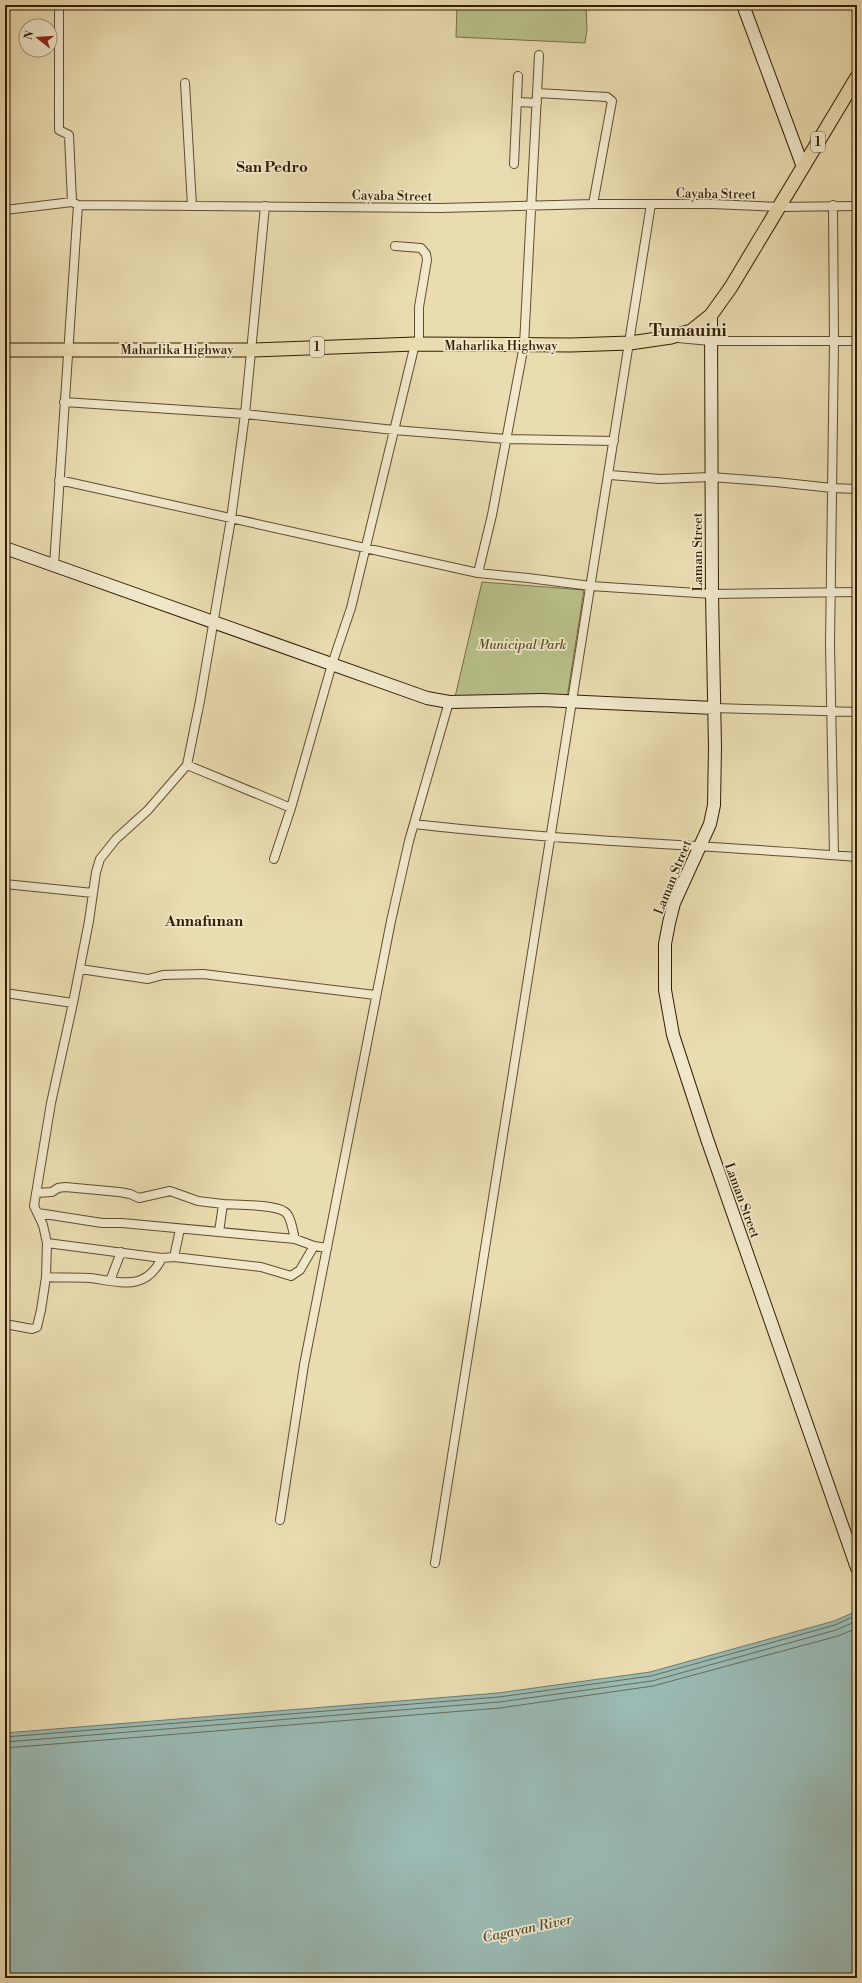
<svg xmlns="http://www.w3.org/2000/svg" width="862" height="1983" font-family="'Libre Bodoni',serif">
<rect width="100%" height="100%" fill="#eadcb1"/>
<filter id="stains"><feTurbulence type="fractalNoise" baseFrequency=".005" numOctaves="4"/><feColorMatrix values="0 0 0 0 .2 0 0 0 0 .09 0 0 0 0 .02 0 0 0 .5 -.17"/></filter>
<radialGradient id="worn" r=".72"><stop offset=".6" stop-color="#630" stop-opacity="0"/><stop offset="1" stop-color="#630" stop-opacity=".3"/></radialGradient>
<path fill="#b9c08a" stroke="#766e45" d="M 457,5 L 586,5 L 587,29 L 585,43 L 456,37 Z
M 482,582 L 584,590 L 567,698 L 455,697 Z"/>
<path fill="#9abab4" stroke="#707b6c" d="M 857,1611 L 857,1978 L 5,1978 L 5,1733 L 498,1693 L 650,1672 L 834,1621 Z"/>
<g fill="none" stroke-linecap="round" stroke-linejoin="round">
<path stroke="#666c5a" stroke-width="1" d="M 5,1737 L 499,1697 L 651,1676 L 835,1625 L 857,1615
M 5,1742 L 499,1702 L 652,1681 L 836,1630 L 857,1621
M 5,1748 L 500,1708 L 653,1686 L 838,1636 L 857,1628"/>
<g stroke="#604d2c" stroke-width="10">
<path id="street" d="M 59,5 L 59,130 L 69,135 L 72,202
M 185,83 L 192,206
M 537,93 L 607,97 L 612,101 L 593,204
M 518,102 L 537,103
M 514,164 L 518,76
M 833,205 L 834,341 L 830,645 L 834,855
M 5,210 L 72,202 L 78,205 L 440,208 L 593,204 L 712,204 L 779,207 L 857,206
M 395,246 L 421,248 L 426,254 L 427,260 L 419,307 L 419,344
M 678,338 L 710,341 L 857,341
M 64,402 L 245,414 L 394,430 L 506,439 L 614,441
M 610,475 L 660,479 L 711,477 L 776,482 L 832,488 L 857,489
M 59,480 L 478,573 L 528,578 L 591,586 L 712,594 L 857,592
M 54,565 L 78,205
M 478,573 L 492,515 L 524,345 L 539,55
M 714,708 L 857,712
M 187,765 L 291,808
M 414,824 C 561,841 710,845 857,857
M 274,859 L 291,808 L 332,664 L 351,608 L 415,344
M 5,884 L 93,893
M 80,969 L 148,979 L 163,975 L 203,974 L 375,995
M 5,993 L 73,1003 L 89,921 L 96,872 L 100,859 L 116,839 L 148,810 L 187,765 L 200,701 L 231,519 L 245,414 L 265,206
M 36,1193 L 52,1192 L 58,1188 L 65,1187 L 119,1192 L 130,1194 L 139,1198 L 170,1191 L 198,1201 L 223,1204
M 38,1213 L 102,1223 L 122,1223 L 295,1239 L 314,1246 L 327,1248
M 219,1232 L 223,1204 C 236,1205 275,1204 285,1212 C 291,1216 293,1232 295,1239
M 47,1243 L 162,1258 L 174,1257 L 261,1267 L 291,1276 L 300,1270 L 314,1246
M 174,1257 L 180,1229
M 46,1277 C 61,1278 75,1277 90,1278 C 121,1282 145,1292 162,1258
M 110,1281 L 121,1252
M 5,1324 L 32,1329 L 37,1327 L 41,1310 L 46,1277 L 47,1243 L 43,1225 L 34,1206 L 51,1103 L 73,1003
M 280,1520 L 304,1365 L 391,921 L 409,841 L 449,702
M 435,1563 C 509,1110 580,657 651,204"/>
</g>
<g stroke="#321d00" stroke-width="14">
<path id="secondary" d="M 743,5 L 803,167
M 711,315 L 712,594 L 715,747 L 714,805 L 710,824 L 674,903 L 669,923 L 665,944 L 665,990 L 673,1035 L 707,1139 L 857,1568
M 5,548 L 427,698 L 449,702 L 542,700 L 714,708"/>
</g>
<g stroke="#321d00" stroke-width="15">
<path id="primary" d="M 5,350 L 251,350 L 415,344 L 571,345 L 630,343 L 671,337 L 691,331 L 711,315 L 731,287 L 857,77"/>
</g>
<use href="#street" stroke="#f1e8cc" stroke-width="8"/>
<use href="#secondary" stroke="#f1e8cc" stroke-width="12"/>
<use href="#primary" stroke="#eadcb1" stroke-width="13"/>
</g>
<g text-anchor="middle" stroke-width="3.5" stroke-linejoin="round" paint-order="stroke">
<g fill="#f1e8cc" stroke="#6b5a3d" stroke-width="1">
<rect x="811" y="132" width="14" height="20" rx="3"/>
<rect x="310" y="337" width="14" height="20" rx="3"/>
</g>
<g font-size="12" font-weight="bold" fill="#321d00">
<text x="818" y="146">1</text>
<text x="317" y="351">1</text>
</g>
<g font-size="13" fill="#321d00" stroke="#f1e8cc">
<text transform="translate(716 193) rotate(1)" y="5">Cayaba Street</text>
<text transform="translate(392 195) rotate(1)" y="5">Cayaba Street</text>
<text x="501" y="350">Maharlika Highway</text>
<text x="177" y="354">Maharlika Highway</text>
<text transform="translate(697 552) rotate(-90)" y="5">Laman Street</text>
<text transform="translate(672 877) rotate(-68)" y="5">Laman Street</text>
<text transform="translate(743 1200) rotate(70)" y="5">Laman Street</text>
</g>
<g font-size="13" font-style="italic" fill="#5a4e29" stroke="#f1e8cc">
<text x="522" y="649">Municipal Park</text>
</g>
<g font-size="14" font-style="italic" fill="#514c36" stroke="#f1e8cc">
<text transform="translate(527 1928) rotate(-12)" y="5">Cagayan River</text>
</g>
<g font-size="15" font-weight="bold" fill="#321d00" stroke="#f1e8cc">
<text x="272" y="172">San Pedro</text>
<text x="204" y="926">Annafunan</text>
</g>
<g font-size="17" font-weight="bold" fill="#321d00" stroke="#f1e8cc">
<text x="688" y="336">Tumauini</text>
</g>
</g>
<rect width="862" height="1983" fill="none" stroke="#eadcb1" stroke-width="20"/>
<rect x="6" y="6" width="850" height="1971" fill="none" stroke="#321d00" stroke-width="2"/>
<rect x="10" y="10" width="842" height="1963" fill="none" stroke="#321d00"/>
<g transform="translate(38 38) rotate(287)"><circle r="19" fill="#f1e8cc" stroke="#a5977a"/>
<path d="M0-3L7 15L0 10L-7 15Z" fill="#8f2418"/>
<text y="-6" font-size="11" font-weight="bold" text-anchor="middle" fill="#321d00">N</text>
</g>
<rect width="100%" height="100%" filter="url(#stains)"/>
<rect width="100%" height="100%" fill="url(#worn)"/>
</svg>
